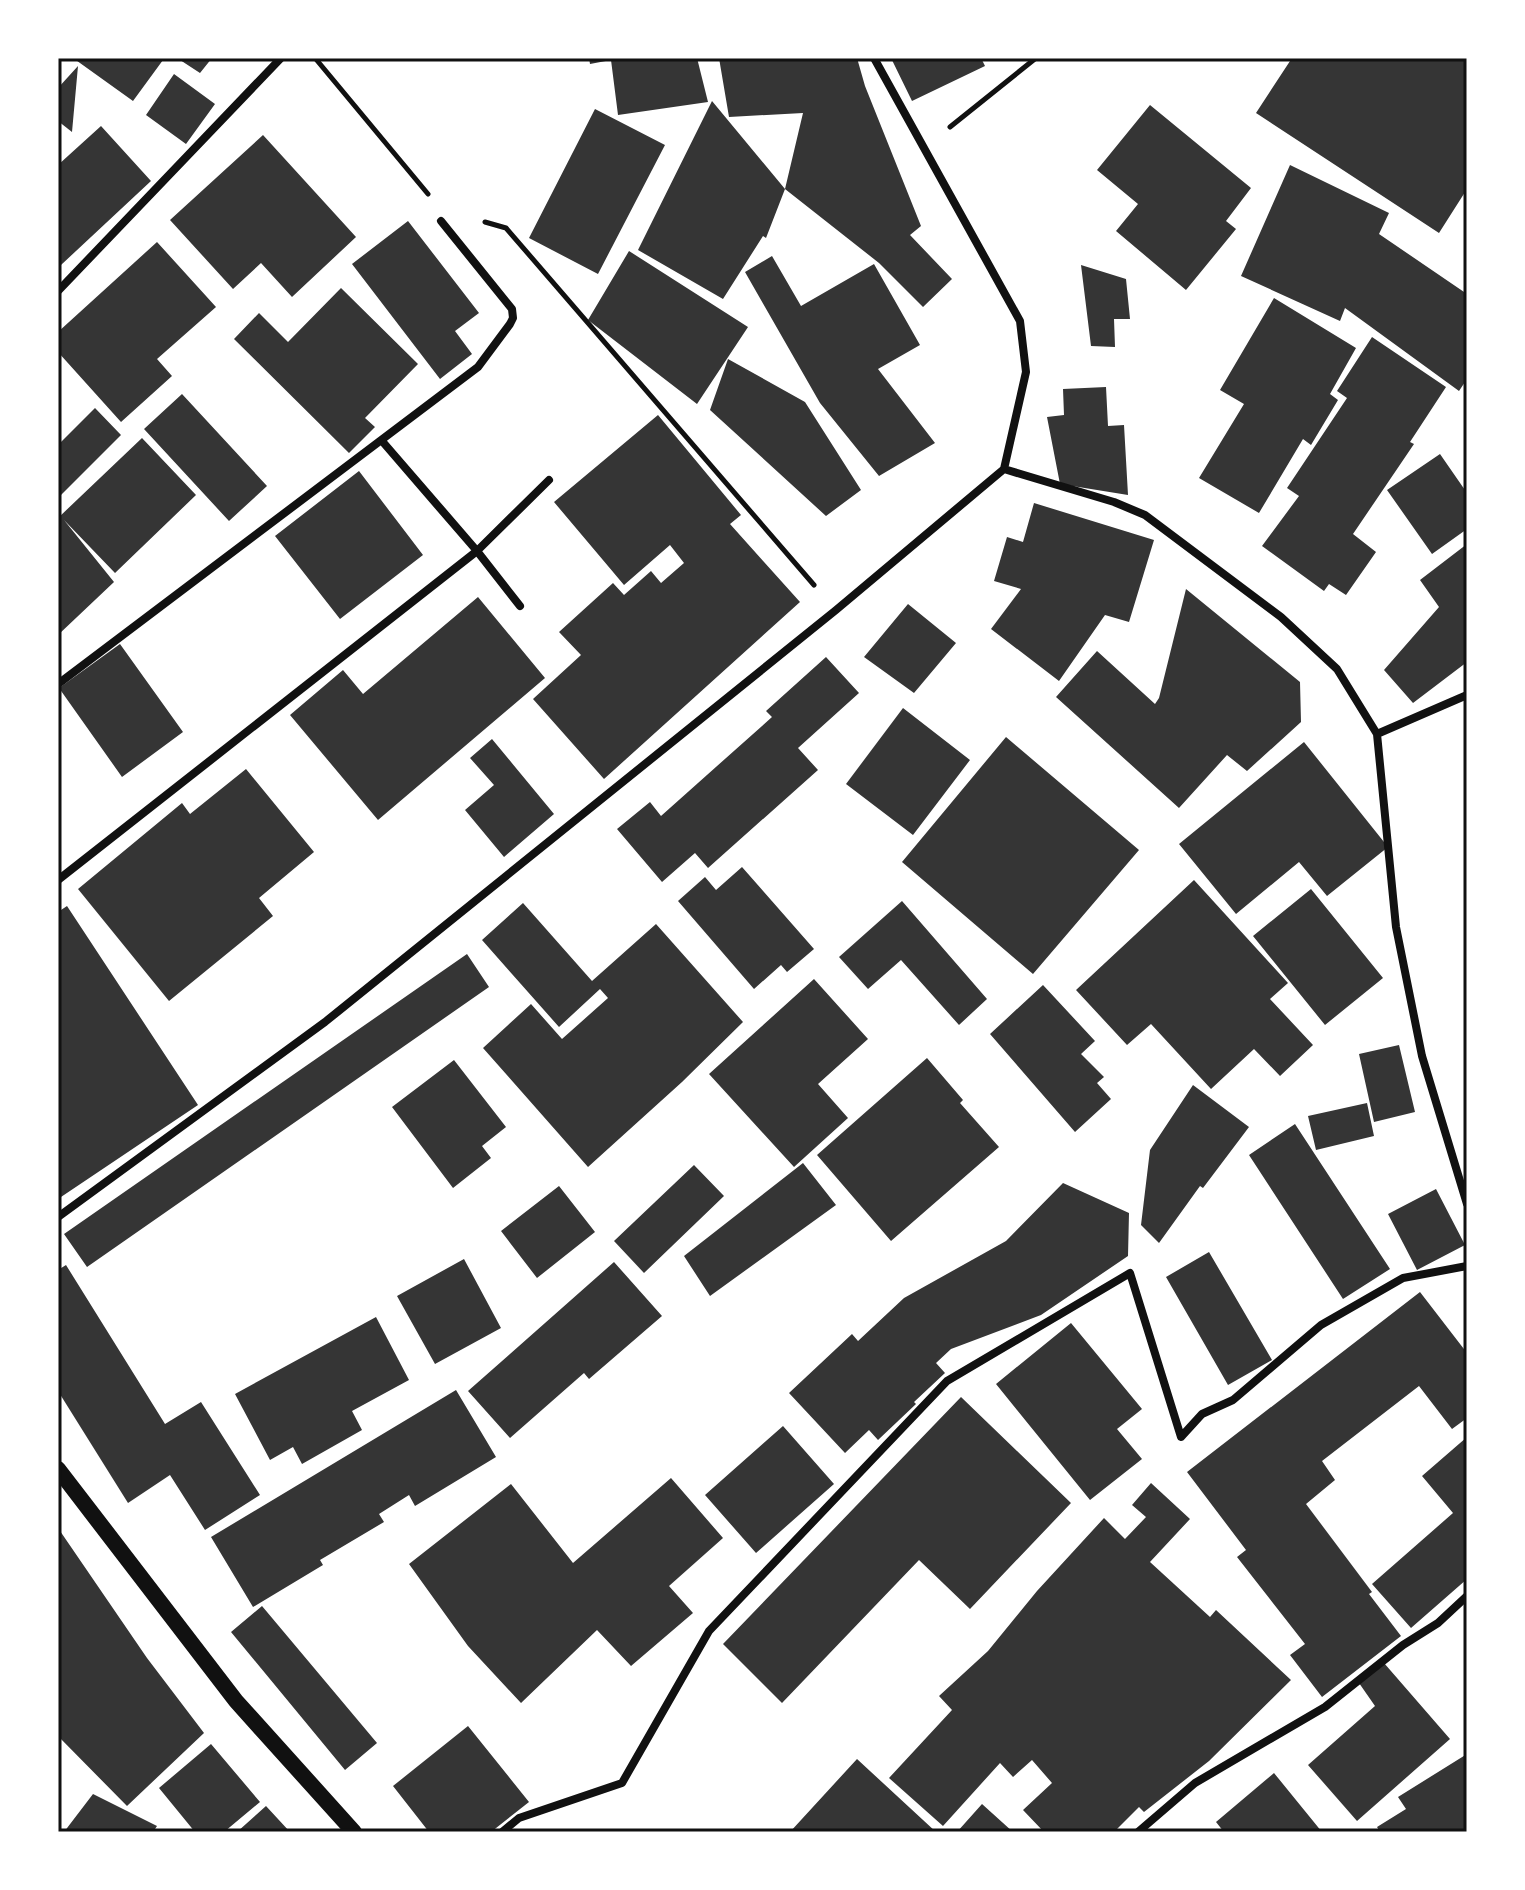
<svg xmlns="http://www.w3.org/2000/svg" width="1525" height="1890" font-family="Inter,sans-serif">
<rect width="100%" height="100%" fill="#fff"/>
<path fill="#353535" d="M 73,58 L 160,58 L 163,60 L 133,101 Z
M 177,58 L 212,58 L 200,73 Z
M 589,58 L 697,58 L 708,102 L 618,115 L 611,60 L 590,64 Z
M 719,58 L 857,58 L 865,86 L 921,226 L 910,235 L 952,279 L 923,307 L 879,263 L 785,189 L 803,113 L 729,117 Z
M 891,58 L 981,58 L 985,66 L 912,101 Z
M 1292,58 L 1462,58 L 1467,61 L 1467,189 L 1439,233 L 1256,113 Z
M 78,66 L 72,132 L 58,121 L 58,88 Z
M 174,74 L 215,104 L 186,144 L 146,115 Z
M 712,101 L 785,189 L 766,238 L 763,236 L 723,299 L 638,250 Z
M 1150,105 L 1251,188 L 1226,221 L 1236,229 L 1186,290 L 1116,231 L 1138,204 L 1097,170 Z
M 595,109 L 665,145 L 598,274 L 529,238 Z
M 101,126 L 151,181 L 61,265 L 58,263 L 58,165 Z
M 263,135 L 356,237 L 292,297 L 261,263 L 233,289 L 170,220 Z
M 1290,165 L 1389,213 L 1379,234 L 1467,294 L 1467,379 L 1459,391 L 1345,308 L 1340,321 L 1241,276 Z
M 408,221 L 479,313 L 455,331 L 472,354 L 440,379 L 352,264 Z
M 157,242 L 216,307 L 157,359 L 172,376 L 121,422 L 58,352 L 58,332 Z
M 629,251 L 748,327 L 697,404 L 588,320 Z
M 772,256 L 801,306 L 874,264 L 920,345 L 878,369 L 935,443 L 879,476 L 820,403 L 745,272 Z
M 1081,265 L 1126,279 L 1130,319 L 1114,319 L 1115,347 L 1091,346 Z
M 341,288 L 418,364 L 365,418 L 375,427 L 349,453 L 234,339 L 259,313 L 288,342 Z
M 1274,298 L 1356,348 L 1330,394 L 1338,400 L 1311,445 L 1303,439 L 1259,513 L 1199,478 L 1244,404 L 1220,390 Z
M 1372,337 L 1446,387 L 1410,442 L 1414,444 L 1353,534 L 1376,552 L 1346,595 L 1329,584 L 1324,591 L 1262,546 L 1299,496 L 1287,488 L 1347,398 L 1337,391 Z
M 728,359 L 805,402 L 861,490 L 826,516 L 710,410 Z
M 1106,387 L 1108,426 L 1124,425 L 1128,495 L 1060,484 L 1047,417 L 1064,415 L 1063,389 Z
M 182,394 L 267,486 L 229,521 L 144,429 Z
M 95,408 L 121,435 L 58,498 L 58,445 Z
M 658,415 L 741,515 L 730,524 L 800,602 L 604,779 L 533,699 L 581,655 L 559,632 L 613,583 L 624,595 L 651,571 L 661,583 L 684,563 L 670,545 L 624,585 L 554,502 Z
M 142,438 L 196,495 L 115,573 L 64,520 L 114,582 L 58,635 L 58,518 Z
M 1440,454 L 1467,493 L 1467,529 L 1432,554 L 1387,490 Z
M 359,471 L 423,555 L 340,619 L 275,536 Z
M 1034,503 L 1154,540 L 1129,622 L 1105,615 L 1059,681 L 991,629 L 1021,589 L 994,581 L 1007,537 L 1023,542 Z
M 1467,544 L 1467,662 L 1413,703 L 1384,670 L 1439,607 L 1420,580 Z
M 1186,589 L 1300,682 L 1301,722 L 1247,771 L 1227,755 L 1179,808 L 1056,697 L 1097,651 L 1155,704 L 1159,698 Z
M 478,597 L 545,678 L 378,820 L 290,715 L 343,670 L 363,694 Z
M 908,604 L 956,643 L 914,693 L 864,657 Z
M 120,644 L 183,732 L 122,777 L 59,688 Z
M 826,657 L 859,693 L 798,748 L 818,770 L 708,868 L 695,853 L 662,882 L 617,829 L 650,802 L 661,816 L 772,717 L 766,711 Z
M 903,708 L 970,760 L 913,835 L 846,784 Z
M 1006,737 L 1139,850 L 1033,974 L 902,862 Z
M 492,739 L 554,814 L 504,857 L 465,810 L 494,785 L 470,758 Z
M 1304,742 L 1388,847 L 1327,896 L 1299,862 L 1236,914 L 1179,844 Z
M 246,769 L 314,852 L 259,898 L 273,916 L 169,1001 L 78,889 L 182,803 L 190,814 Z
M 742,867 L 814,949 L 787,972 L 781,965 L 754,989 L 678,901 L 705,877 L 716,890 Z
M 1194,880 L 1288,983 L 1270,999 L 1313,1045 L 1280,1076 L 1254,1049 L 1211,1089 L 1151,1024 L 1127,1045 L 1076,990 Z
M 1311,889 L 1383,978 L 1325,1025 L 1253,936 Z
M 902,901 L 987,999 L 959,1025 L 901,960 L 868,989 L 839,957 Z
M 523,903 L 592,981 L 656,924 L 743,1022 L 682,1082 L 588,1167 L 483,1048 L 531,1004 L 562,1039 L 608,998 L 600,989 L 559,1027 L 482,940 Z
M 67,906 L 198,1105 L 58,1199 L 58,912 Z
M 467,954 L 489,987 L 87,1267 L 64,1234 Z
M 814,979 L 868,1039 L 818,1084 L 848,1118 L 794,1167 L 709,1074 Z
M 1043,985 L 1095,1041 L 1081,1054 L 1104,1077 L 1097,1083 L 1111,1099 L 1075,1132 L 990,1034 Z
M 1399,1045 L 1415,1112 L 1374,1122 L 1359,1054 Z
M 927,1058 L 963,1100 L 960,1103 L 999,1147 L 891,1241 L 817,1155 Z
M 454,1060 L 506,1127 L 482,1146 L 491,1158 L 453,1188 L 392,1107 Z
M 1193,1085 L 1249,1127 L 1203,1188 L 1200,1186 L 1159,1243 L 1141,1225 L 1150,1150 Z
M 1367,1103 L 1374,1136 L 1316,1150 L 1308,1116 Z
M 1295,1124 L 1390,1269 L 1343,1299 L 1249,1155 Z
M 803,1163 L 836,1205 L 710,1296 L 684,1256 Z
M 694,1165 L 724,1196 L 644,1273 L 614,1241 Z
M 1063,1183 L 1129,1213 L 1128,1256 L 1041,1315 L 951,1349 L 936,1363 L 945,1373 L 914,1402 L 916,1404 L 878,1440 L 869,1430 L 845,1453 L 789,1393 L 852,1334 L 858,1341 L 904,1298 L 1006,1241 Z
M 559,1186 L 595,1232 L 537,1278 L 501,1231 Z
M 1436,1189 L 1465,1245 L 1417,1270 L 1388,1214 Z
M 1209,1252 L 1272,1360 L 1228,1385 L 1166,1277 Z
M 464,1259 L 501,1328 L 435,1364 L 397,1296 Z
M 614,1262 L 662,1316 L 589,1379 L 584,1373 L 510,1438 L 468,1391 Z
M 66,1265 L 165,1424 L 201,1402 L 260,1495 L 205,1530 L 170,1475 L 128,1503 L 58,1391 L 58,1270 Z
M 1420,1292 L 1467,1353 L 1467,1418 L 1452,1429 L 1419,1386 L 1322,1461 L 1335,1480 L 1306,1504 L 1372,1592 L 1369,1594 L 1401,1636 L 1322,1697 L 1290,1655 L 1305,1644 L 1237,1557 L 1246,1550 L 1187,1472 Z
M 376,1317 L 409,1380 L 352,1411 L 362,1430 L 302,1464 L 293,1447 L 270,1460 L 235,1394 Z
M 1071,1323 L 1142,1409 L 1117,1429 L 1142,1459 L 1090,1500 L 996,1384 Z
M 456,1390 L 496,1457 L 415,1506 L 409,1495 L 379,1514 L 384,1522 L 320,1560 L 323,1565 L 253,1607 L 211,1537 Z
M 961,1397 L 1071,1503 L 970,1609 L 919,1560 L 782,1703 L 723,1644 Z
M 783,1426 L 834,1484 L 756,1553 L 705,1495 Z
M 1467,1437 L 1467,1579 L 1411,1628 L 1372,1584 L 1453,1513 L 1422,1476 Z
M 671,1478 L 723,1538 L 669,1586 L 693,1613 L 631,1666 L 597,1630 L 521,1703 L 468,1646 L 409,1564 L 511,1484 L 573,1563 Z
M 1151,1483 L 1190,1519 L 1150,1562 L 1210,1617 L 1216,1610 L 1291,1680 L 1209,1761 L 1144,1812 L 1139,1807 L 1114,1832 L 1044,1832 L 1023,1810 L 1052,1783 L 1032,1760 L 1013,1777 L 1000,1763 L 943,1826 L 889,1778 L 952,1710 L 939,1696 L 988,1651 L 1037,1591 L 1104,1518 L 1125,1539 L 1146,1517 L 1132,1505 Z
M 58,1528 L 147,1658 L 204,1733 L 127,1806 L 58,1736 Z
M 262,1606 L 377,1743 L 345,1770 L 231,1632 Z
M 1384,1663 L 1450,1739 L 1357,1821 L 1308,1765 L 1375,1706 L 1359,1683 Z
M 468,1726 L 529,1802 L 491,1832 L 429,1832 L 393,1786 Z
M 211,1744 L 260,1802 L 224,1832 L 195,1832 L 159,1788 Z
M 1467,1754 L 1467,1832 L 1380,1832 L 1377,1827 L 1406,1809 L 1398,1797 Z
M 857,1759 L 936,1832 L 790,1832 Z
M 1274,1773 L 1322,1832 L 1224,1832 L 1216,1822 Z
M 93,1794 L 157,1826 L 153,1832 L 64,1832 Z
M 982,1804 L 1013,1832 L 957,1832 Z
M 266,1806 L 290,1832 L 237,1832 Z"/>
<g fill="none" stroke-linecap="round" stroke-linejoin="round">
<path stroke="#111" stroke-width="5" d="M 315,58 L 428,194
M 950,127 L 1036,58
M 485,222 L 506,228 L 814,585"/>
<path stroke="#111" stroke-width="8" d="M 874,58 L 1020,321 L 1026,372 L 1004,469
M 58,291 L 281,58
M 382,441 L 477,551 L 520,606
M 58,684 L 478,367 L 510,324 L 513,318 L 512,309 L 441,221
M 1377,734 L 1396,927 L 1422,1056 L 1467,1204
M 58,880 L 477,551 L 549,480
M 58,1217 L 325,1022 L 836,610 L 1004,469 L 1114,502 L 1145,515 L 1281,617 L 1337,669 L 1377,734 L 1467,695
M 502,1832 L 519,1818 L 622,1783 L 709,1631 L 947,1381 L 1130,1273 L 1181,1437 L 1202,1414 L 1233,1400 L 1321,1325 L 1403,1278 L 1467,1266
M 1138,1832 L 1195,1783 L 1325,1707 L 1403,1645 L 1438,1623 L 1467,1596"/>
<path stroke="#111" stroke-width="16" d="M 58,1469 L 236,1701 L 354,1832"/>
</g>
<rect width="1525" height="1890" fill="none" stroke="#ffffff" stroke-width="120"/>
<rect x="60" y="60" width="1405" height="1770" fill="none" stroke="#111" stroke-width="3"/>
</svg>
